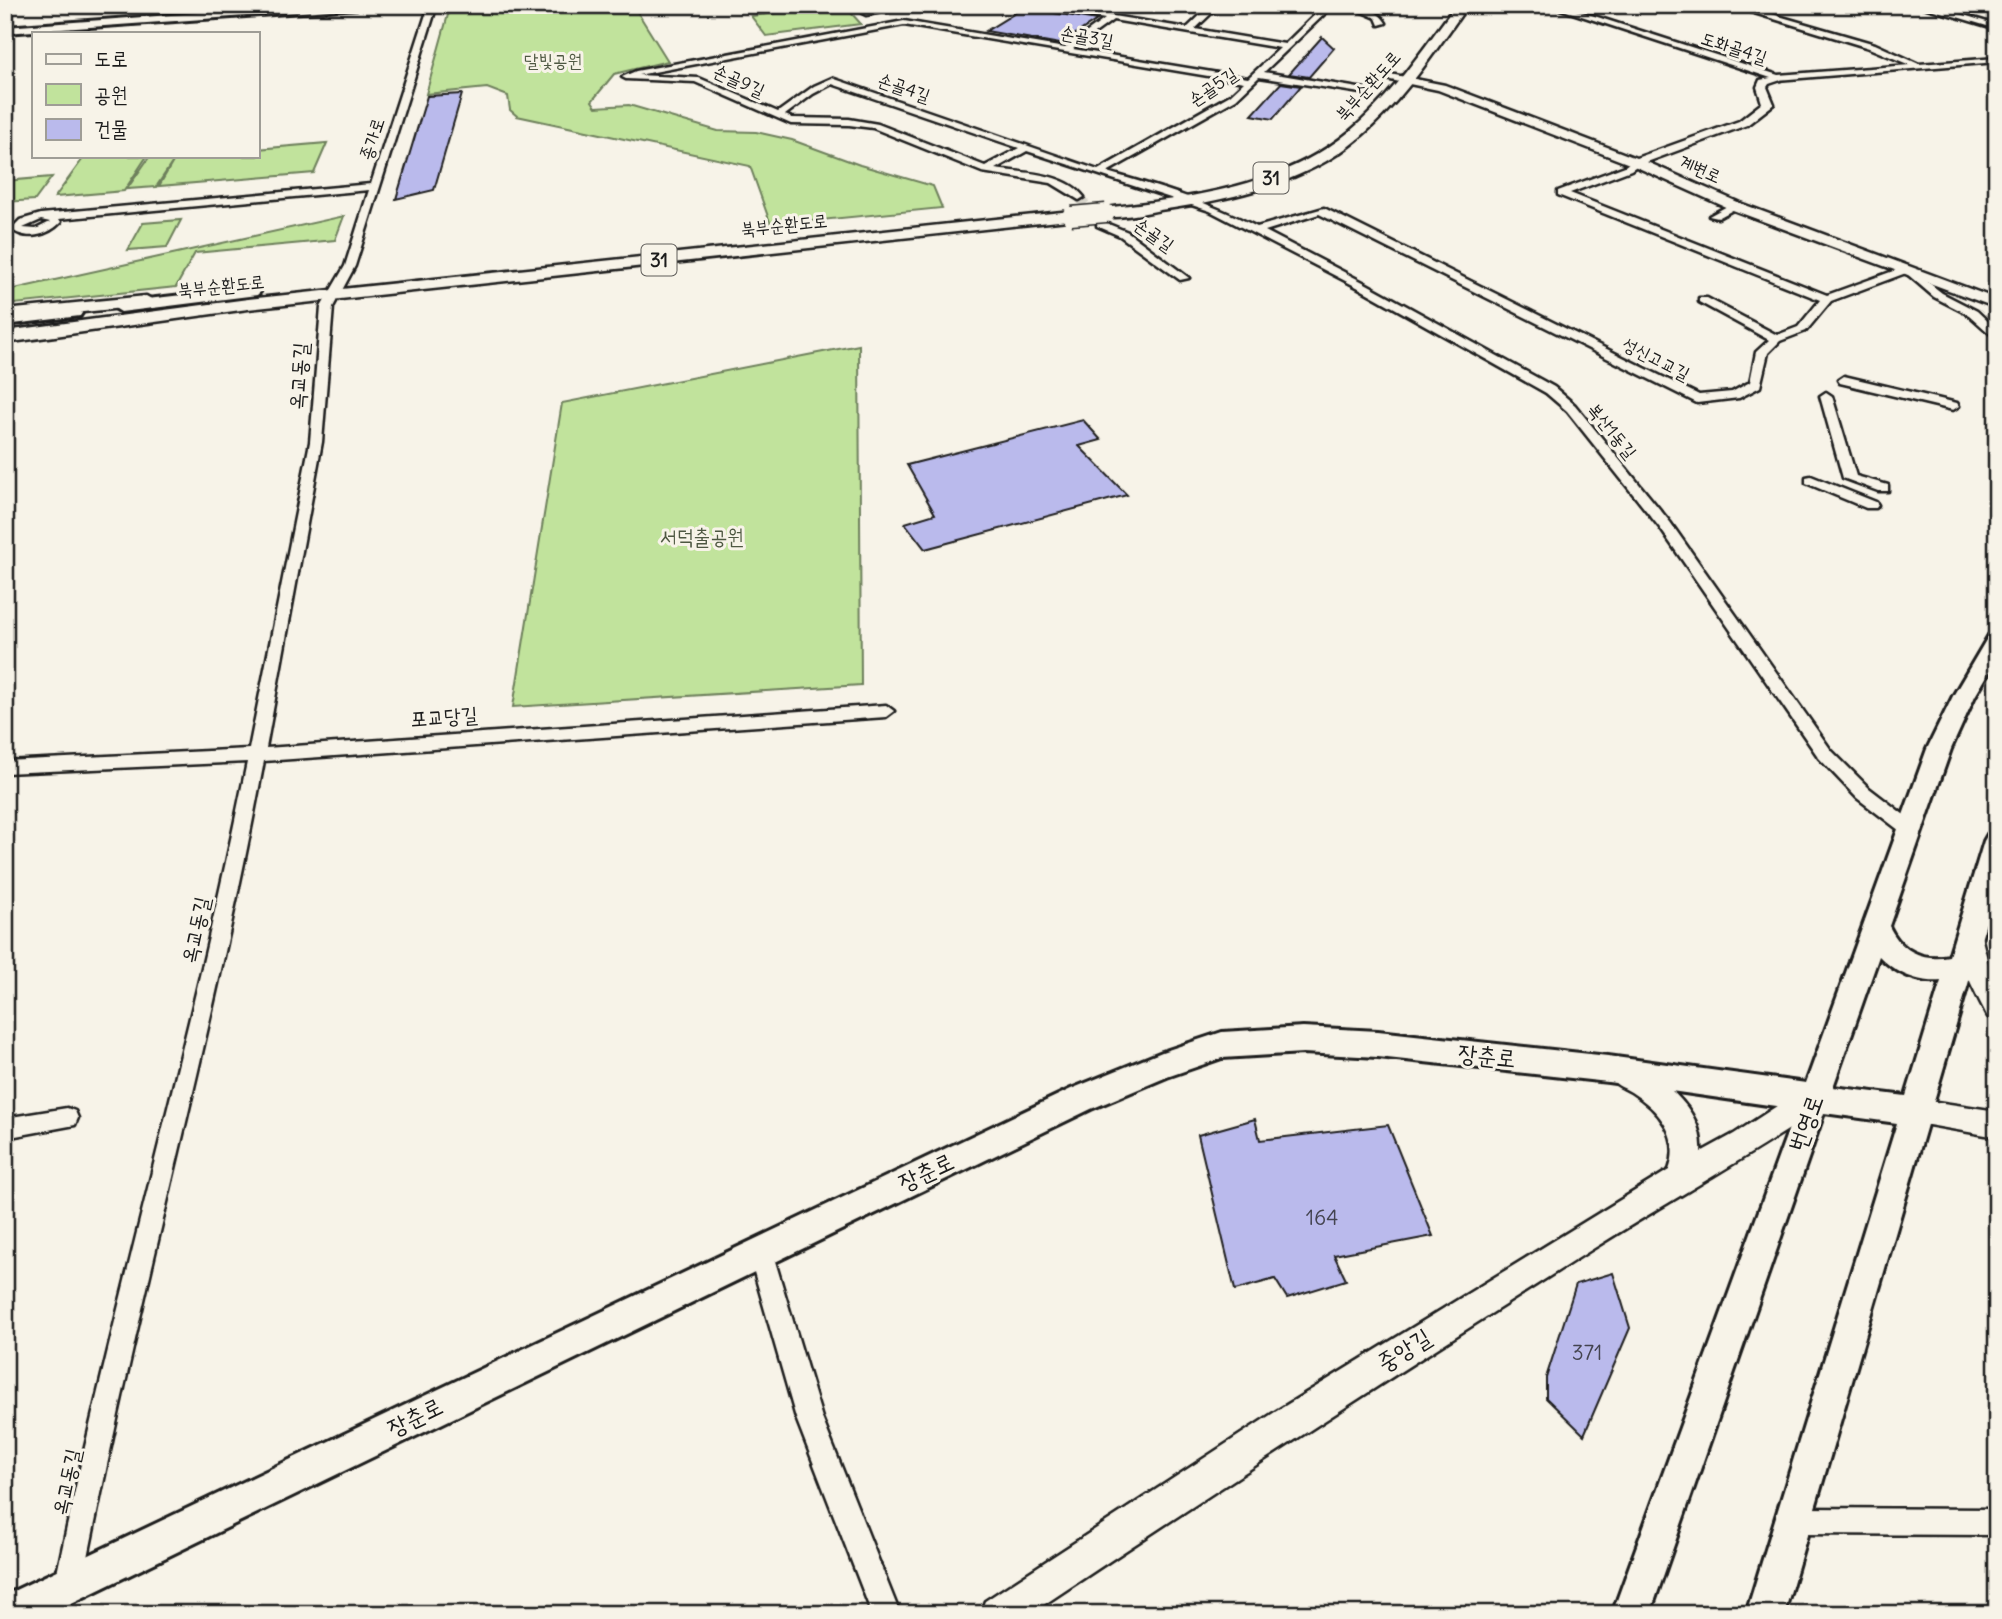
<svg xmlns="http://www.w3.org/2000/svg" width="2002" height="1619" font-family="Delius,'Poor Story',sans-serif">
<rect width="100%" height="100%" fill="#f7f3e8"/>
<filter id="ink" filterUnits="userSpaceOnUse"><feTurbulence type="fractalNoise" baseFrequency=".0143" numOctaves="2"/><feDisplacementMap in="SourceGraphic" scale="14" xChannelSelector="R" yChannelSelector="G"/><feConvolveMatrix kernelMatrix="1 2 1 2 8 2 1 2 1" color-interpolation-filters="sRGB"/></filter>
<g filter="url(#ink)">
<path fill="#c1e39c" stroke="#6e805c" stroke-width="2" d="M 499,5 L 633,5 L 668,61 L 614,74 L 592,101 L 596,107 L 629,105 L 718,131 L 756,132 L 792,140 L 860,165 L 933,186 L 942,208 L 771,225 L 750,166 L 517,116 L 510,110 L 508,96 L 487,88 L 426,94 L 449,11 L 459,8 Z
M 844,5 L 861,24 L 766,36 L 751,16 Z
M 327,143 L 314,173 L 159,186 L 174,160 L 156,187 L 127,189 L 150,156 L 257,156 L 257,149 Z
M 85,156 L 147,156 L 124,191 L 55,197 Z
M 52,177 L 35,200 L 5,202 L 5,181 Z
M 344,216 L 335,240 L 195,253 L 176,287 L 5,305 L 5,291 Z
M 181,220 L 167,247 L 128,250 L 143,223 Z
M 859,345 L 861,685 L 513,707 L 562,403 Z"/>
<path fill="#babaec" stroke="#1c1c1c" stroke-width="2" d="M 1028,5 L 1043,5 L 1048,12 L 1097,20 L 1060,44 L 986,31 Z
M 1322,37 L 1334,48 L 1309,77 L 1289,74 Z
M 1281,83 L 1301,86 L 1273,119 L 1252,115 Z
M 462,94 L 434,190 L 396,199 L 427,96 Z
M 1083,420 L 1101,440 L 1079,446 L 1127,495 L 925,549 L 905,523 L 935,514 L 907,465 Z
M 1255,1119 L 1260,1140 L 1388,1125 L 1433,1236 L 1334,1255 L 1346,1280 L 1287,1298 L 1275,1279 L 1235,1290 L 1198,1135 Z
M 1613,1273 L 1630,1328 L 1584,1435 L 1546,1398 L 1546,1378 L 1576,1284 Z"/>
<g fill="none" stroke-linecap="round" stroke-linejoin="round">
<path stroke="#d6d3c9" stroke-width="10" stroke-dasharray="10 5" stroke-linecap="butt" d="M 1079,197 L 1101,224"/>
<g stroke="#1c1c1c" stroke-width="5">
<path id="minor" d="M 429,5 L 437,5 L 355,266 L 333,307 L 322,442 L 266,748 L 886,705 L 894,711 L 886,717 L 264,761 C 213,1037 136,1307 83,1583 L 79,1593 L 69,1597 L 59,1593 L 55,1583 C 112,1308 192,1038 247,762 L 5,773 L 5,761 L 249,749 L 310,442 L 321,307 L 345,266 L 369,190 L 59,219 L 61,222 C 48,236 26,241 11,229 L 20,220 L 41,214 L 371,184 ZM 41,220 L 50,222 L 36,229 L 23,228 Z
M 901,5 L 920,5 L 866,15 L 862,13 Z
M 1045,5 L 1187,28 L 1211,5 L 1220,5 L 1195,29 L 1285,44 L 1325,5 L 1334,5 L 1264,72 L 1370,90 L 1373,95 L 1259,77 L 1236,99 L 1107,172 C 1160,187 1209,202 1257,227 L 1324,208 L 1699,395 L 1732,392 L 1750,382 L 1756,352 L 1769,340 L 1699,302 L 1699,298 L 1707,298 L 1777,335 L 1798,327 L 1820,300 L 1558,195 L 1558,191 L 1625,166 L 1633,160 L 1639,160 L 1639,164 L 1631,170 L 1570,193 L 1827,295 L 1907,266 L 1942,293 L 1977,311 L 1997,330 L 1997,340 L 1969,315 L 1934,297 L 1906,273 L 1831,301 L 1806,331 L 1780,341 L 1768,353 L 1760,387 L 1739,398 L 1697,403 L 1319,214 L 1265,231 L 1365,283 L 1554,387 L 1575,405 L 1670,522 L 1831,750 L 1869,788 L 1916,824 L 1919,829 L 1916,834 L 1904,834 L 1857,798 L 1819,758 L 1660,528 L 1567,411 L 1546,393 L 1357,287 L 1210,211 L 1027,151 L 995,169 C 1023,173 1065,172 1084,197 L 1079,200 L 1051,183 L 982,172 L 873,128 L 849,125 L 791,124 L 695,82 L 626,79 L 622,77 L 636,71 L 904,21 L 1065,48 L 1105,19 L 1048,9 ZM 1113,20 L 1280,48 L 1248,78 L 1073,49 ZM 904,25 L 1244,82 L 1230,95 L 1098,170 L 832,78 L 814,86 L 778,112 L 699,78 L 638,75 ZM 832,84 L 1019,148 L 985,166 L 878,124 L 849,119 L 792,118 L 785,115 L 813,94 Z
M 1346,5 C 1360,5 1379,10 1386,23 L 1379,25 L 1376,18 Z
M 1548,5 L 1560,5 L 1778,75 L 1910,65 L 1869,48 L 1728,5 L 1741,5 L 1875,44 L 1919,64 L 1997,58 L 1997,62 L 1777,80 Z
M 1917,5 L 1930,5 L 1997,25 L 1997,29 Z
M 1731,204 L 1740,206 L 1718,218 L 1709,216 Z
M 1101,221 L 1128,232 L 1189,278 L 1180,280 L 1120,236 L 1097,226 L 1097,222 Z
M 1844,376 L 1957,403 L 1959,406 L 1953,410 L 1840,383 L 1838,380 Z
M 1826,392 L 1832,396 L 1856,476 L 1888,485 L 1888,491 L 1878,491 L 1843,478 L 1820,396 Z
M 1811,476 L 1876,502 L 1878,505 L 1876,508 L 1866,508 L 1806,483 L 1806,477 Z
M 67,1108 L 75,1111 L 78,1118 L 75,1125 L 5,1138 L 5,1118 Z
M 760,1239 L 768,1243 L 772,1251 L 822,1418 L 900,1614 L 872,1614 L 796,1418 L 748,1251 L 752,1243 Z
M 1793,1508 L 1997,1509 L 1997,1535 L 1793,1534 L 1784,1530 L 1780,1521 L 1784,1512 Z"/>
</g>
<g stroke="#1c1c1c" stroke-width="5">
<path id="tertiary" d="M 1385,73 L 1445,85 L 1636,158 L 1739,121 L 1762,103 L 1757,87 L 1760,80 L 1781,76 L 1781,80 L 1769,84 L 1767,87 L 1774,104 L 1747,125 L 1647,162 L 1740,203 L 1997,299 L 1997,308 L 1730,209 L 1632,165 L 1438,90 L 1381,78 L 1380,76 Z
M 1969,921 L 1978,924 L 1988,963 L 1997,982 L 1997,1020 L 1988,1017 C 1977,995 1949,947 1960,924 Z
M 1624,1062 C 1660,1076 1704,1108 1701,1152 L 1734,1134 L 1806,1087 L 1816,1083 L 1826,1087 L 1830,1096 L 1826,1105 C 1749,1157 1669,1201 1591,1250 C 1403,1369 1216,1490 1030,1614 L 980,1614 L 985,1601 L 1275,1412 L 1669,1170 C 1682,1136 1658,1109 1631,1092 C 1621,1086 1615,1086 1610,1075 L 1614,1066 Z
M 1916,1099 L 1997,1111 L 1997,1137 L 1906,1121 L 1902,1112 L 1906,1103 Z"/>
</g>
<g stroke="#1c1c1c" stroke-width="6">
<path id="secondary" d="M 310,5 L 363,5 L 358,8 L 5,33 L 5,27 Z
M 252,287 L 257,289 L 260,292 L 257,295 L 121,312 L 113,307 L 121,302 Z
M 74,308 L 80,310 L 82,313 L 80,316 L 5,325 L 5,315 Z
M 1997,633 L 1997,659 L 1975,696 L 1951,749 L 1889,926 C 1901,951 1922,961 1949,956 L 1984,841 L 1988,834 L 1997,831 L 1997,885 L 1784,1614 L 1746,1614 L 1897,1123 L 1824,1113 L 1650,1614 L 1612,1614 L 1796,1109 L 1608,1082 L 1378,1057 L 1303,1053 L 1222,1058 L 1167,1077 L 1091,1109 L 49,1614 L 5,1614 L 5,1595 L 1071,1089 L 1162,1052 L 1222,1032 L 1303,1027 L 1378,1031 L 1608,1056 L 1806,1083 L 1927,749 L 1953,696 L 1989,635 ZM 1879,956 C 1895,973 1918,983 1941,981 L 1906,1096 L 1833,1087 Z"/>
</g>
<g stroke="#1c1c1c" stroke-width="5">
<path id="primary" d="M 1456,5 L 1468,5 C 1435,51 1403,101 1359,138 C 1305,184 1228,200 1160,210 C 1146,213 1107,222 1098,213 L 1106,208 C 1189,198 1282,187 1349,132 C 1391,97 1423,49 1456,5 Z
M 1071,211 L 1079,216 L 1077,219 L 248,309 L 5,343 L 5,331 L 248,299 Z
M 146,296 L 155,301 L 152,305 L 5,320 L 5,310 Z"/>
</g>
<use href="#minor" fill="#f7f3e8" fill-rule="evenodd"/>
<use href="#tertiary" fill="#f7f3e8" fill-rule="evenodd"/>
<use href="#secondary" fill="#f7f3e8" fill-rule="evenodd"/>
<use href="#primary" fill="#f7f3e8" fill-rule="evenodd"/>
<g stroke="#1c1c1c" stroke-width="21" stroke-linecap="butt">
<path id="primary-bridge" d="M 1071,216 L 1106,213"/>
</g>
<use href="#primary-bridge" stroke="#f7f3e8" stroke-width="18"/>
</g>
</g>
<g text-anchor="middle" stroke-width="6" stroke-linejoin="round" paint-order="stroke">
<g font-size="18" fill="#1c1c1c" stroke="#f7f3e8">
<text transform="translate(1087 37) rotate(10)" y="6">손골3길</text>
<text transform="translate(1734 48) rotate(18)" y="6">도화골4길</text>
<text transform="translate(739 81) rotate(24)" y="6">손골9길</text>
<text transform="translate(1368 86) rotate(-48)" y="6">북부순환도로</text>
<text transform="translate(1213 87) rotate(-34)" y="6">손골5길</text>
<text transform="translate(904 88) rotate(19)" y="6">손골4길</text>
<text transform="translate(372 139) rotate(-72)" y="6">종가로</text>
<text transform="translate(1700 169) rotate(24)" y="6">계변로</text>
<text transform="translate(784 225) rotate(-6)" y="6">북부순환도로</text>
<text transform="translate(1154 235) rotate(35)" y="6">손골길</text>
<text transform="translate(221 286) rotate(-6)" y="6">북부순환도로</text>
<text transform="translate(1656 359) rotate(27)" y="6">성신고교길</text>
<text transform="translate(1612 431) rotate(51)" y="6">복산1동길</text>
</g>
<g font-size="18" fill="#4e5842" stroke="#f7f3e8">
<text x="553" y="67">달빛공원</text>
</g>
<g fill="#f7f3e8" stroke="#5e5c59" stroke-width="2">
<rect x="1253.5" y="162.5" width="35" height="31" rx="5"/>
<rect x="641.5" y="244.5" width="35" height="31" rx="5"/>
</g>
<g font-size="19" font-weight="bold" fill="#1c1c1c">
<text x="1271" y="185">31</text>
<text x="659" y="267">31</text>
</g>
<g font-size="21" fill="#1c1c1c" stroke="#f7f3e8">
<text transform="translate(299 376) rotate(-86)" y="7">옥교동길</text>
<text transform="translate(444 717) rotate(-4)" y="7">포교당길</text>
<text transform="translate(196 930) rotate(-78)" y="7">옥교동길</text>
<text transform="translate(67 1482) rotate(-78)" y="7">옥교동길</text>
</g>
<g font-size="21" fill="#4e5842" stroke="#f7f3e8">
<text x="702" y="544">서덕출공원</text>
</g>
<g font-size="21" fill="#444450">
<text x="1322" y="1225">164</text>
<text x="1587" y="1360">371</text>
</g>
<g font-size="24" fill="#1c1c1c" stroke="#f7f3e8">
<text transform="translate(1487 1056) rotate(6)" y="8">장춘로</text>
<text transform="translate(1806 1123) rotate(-70)" y="8">번영로</text>
<text transform="translate(926 1172) rotate(-25)" y="8">장춘로</text>
<text transform="translate(1404 1350) rotate(-32)" y="8">중앙길</text>
<text transform="translate(415 1417) rotate(-26)" y="8">장춘로</text>
</g>
</g>
<rect width="2002" height="1619" fill="none" stroke="#f7f3e8" stroke-width="28"/>
<rect x="14" y="14" width="1974" height="1591" fill="none" stroke="#1c1c1c" stroke-width="2.5" filter="url(#ink)"/>
<rect x="32" y="32" width="228" height="126" fill="#f7f3e8" stroke="#9f9d96" stroke-width="2"/>
<rect x="46" y="54" width="35" height="10" fill="#f7f3e8" stroke="#9f9d96" stroke-width="2"/>
<text x="94" y="66" font-size="21" fill="#1c1c1c">도로</text>
<rect x="46" y="84" width="35" height="21" fill="#c1e39c" stroke="#9f9d96" stroke-width="2"/>
<text x="94" y="102" font-size="21" fill="#1c1c1c">공원</text>
<rect x="46" y="119" width="35" height="21" fill="#babaec" stroke="#9f9d96" stroke-width="2"/>
<text x="94" y="136" font-size="21" fill="#1c1c1c">건물</text>
</svg>
